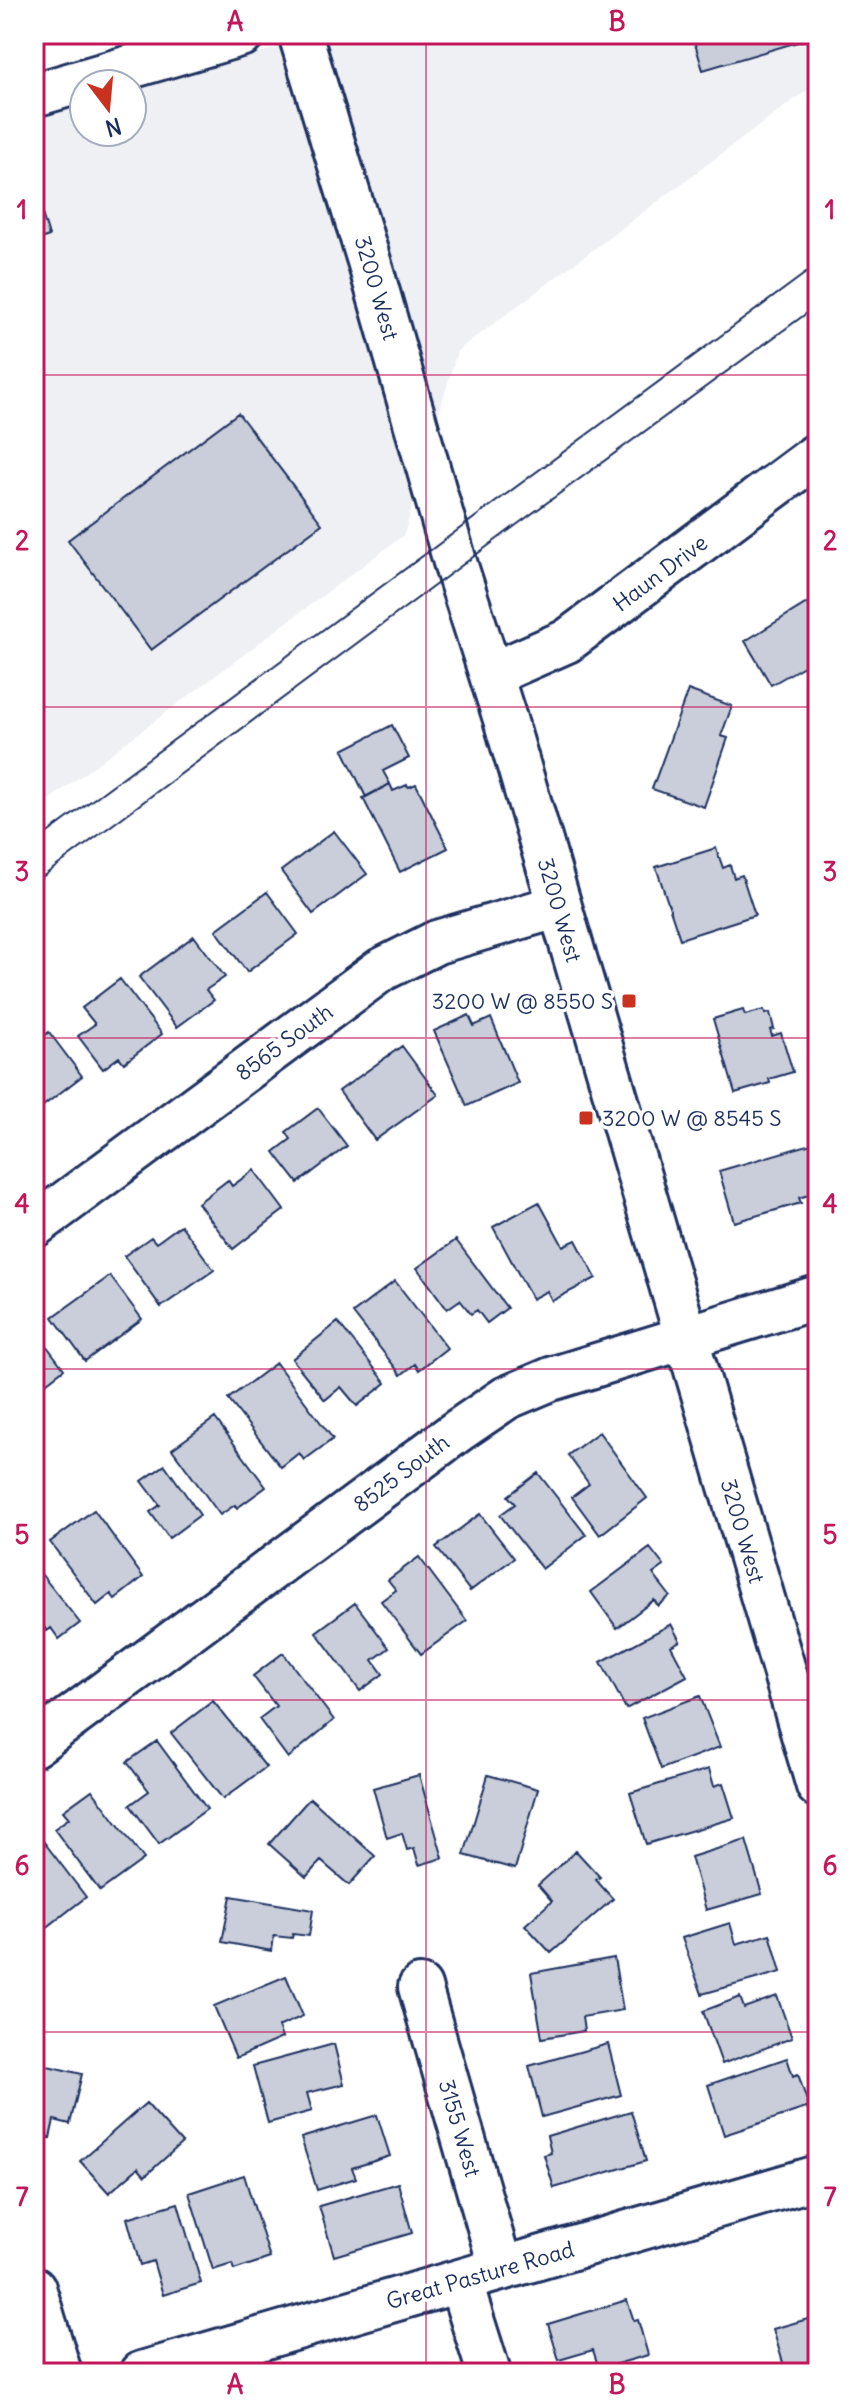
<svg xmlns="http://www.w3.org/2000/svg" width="852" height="2407" font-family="Delius,sans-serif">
<rect width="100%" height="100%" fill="#fff"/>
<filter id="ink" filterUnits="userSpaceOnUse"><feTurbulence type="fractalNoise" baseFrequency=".0125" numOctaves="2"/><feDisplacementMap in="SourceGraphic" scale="16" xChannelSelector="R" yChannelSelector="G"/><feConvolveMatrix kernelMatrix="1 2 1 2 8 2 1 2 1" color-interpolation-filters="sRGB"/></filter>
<g filter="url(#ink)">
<path fill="#eff0f4" d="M 323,34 L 818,34 L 818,82 L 457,351 L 404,535 L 34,811 L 34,120 L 84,105 L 84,132 L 132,132 L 132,91 Z"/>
<path fill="#caceda" stroke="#1b2f5e" stroke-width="2" d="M 692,34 L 818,34 L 818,36 L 703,70 Z
M 34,188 L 49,236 L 34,241 Z
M 238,413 L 322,524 L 151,650 L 68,540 Z
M 807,603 L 810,608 L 818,603 L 818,658 L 771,685 L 745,641 Z
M 688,690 L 732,706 L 721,736 L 728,738 L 704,807 L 652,789 Z
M 392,725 L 409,758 L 383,771 L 390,784 L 366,797 L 343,750 Z
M 390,784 L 393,791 L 407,785 L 409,787 L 416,784 L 448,848 L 400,872 L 363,798 Z
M 334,831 L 367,874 L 313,914 L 281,871 Z
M 716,848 L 723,868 L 730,865 L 734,878 L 742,875 L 755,915 L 680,939 L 656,867 Z
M 267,892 L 298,934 L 247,972 L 216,930 Z
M 194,936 L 225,977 L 206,990 L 214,1000 L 177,1027 L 139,977 Z
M 120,979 L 162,1034 L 124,1063 L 119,1057 L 103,1069 L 78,1036 L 95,1024 L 82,1008 Z
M 743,1010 L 745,1015 L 764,1010 L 765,1014 L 770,1013 L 774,1029 L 770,1030 L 772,1036 L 781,1033 L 793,1072 L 769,1079 L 770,1083 L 735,1093 L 713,1019 Z
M 469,1015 L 474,1026 L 491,1018 L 518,1083 L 467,1106 L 434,1031 Z
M 49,1032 L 82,1076 L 34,1113 L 34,1044 Z
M 402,1046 L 438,1095 L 375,1140 L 339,1091 Z
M 318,1108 L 347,1146 L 298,1183 L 274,1152 L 291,1139 L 286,1132 Z
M 818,1142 L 818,1192 L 799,1198 L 801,1203 L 734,1222 L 719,1171 Z
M 254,1170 L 284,1210 L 233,1249 L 198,1203 L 228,1180 L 232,1186 Z
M 539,1202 L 563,1246 L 576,1240 L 596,1278 L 552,1301 L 547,1291 L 532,1299 L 493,1227 Z
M 181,1225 L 214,1270 L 161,1307 L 124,1256 L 151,1237 L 156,1243 Z
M 456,1240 L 507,1308 L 487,1323 L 477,1310 L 471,1314 L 460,1300 L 447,1309 L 417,1268 Z
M 110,1276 L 142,1319 L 85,1361 L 53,1317 Z
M 395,1281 L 447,1348 L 419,1370 L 415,1364 L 401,1375 L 353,1313 Z
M 338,1322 L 386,1383 L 357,1406 L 341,1387 L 325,1400 L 292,1359 Z
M 34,1329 L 64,1369 L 34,1392 Z
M 276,1363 L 333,1439 L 304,1460 L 299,1453 L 281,1467 L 228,1399 Z
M 215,1418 L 266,1487 L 237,1508 L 235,1505 L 220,1515 L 172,1449 Z
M 599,1432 L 647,1498 L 600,1535 L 572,1497 L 589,1484 L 568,1455 Z
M 165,1465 L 200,1515 L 169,1538 L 150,1512 L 160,1505 L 142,1481 Z
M 538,1473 L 586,1535 L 542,1569 L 500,1515 L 515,1504 L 508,1496 Z
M 94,1510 L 143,1577 L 115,1599 L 111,1594 L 97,1605 L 50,1542 Z
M 480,1514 L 514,1558 L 470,1591 L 436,1547 Z
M 650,1548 L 664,1566 L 653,1574 L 670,1596 L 658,1606 L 654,1600 L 617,1628 L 591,1592 Z
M 419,1557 L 467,1621 L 421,1654 L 381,1601 L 396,1590 L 388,1580 Z
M 34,1565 L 80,1623 L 59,1639 L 51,1628 L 47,1631 L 34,1615 Z
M 355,1603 L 389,1648 L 373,1660 L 383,1674 L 360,1691 L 316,1632 Z
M 671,1624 L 680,1641 L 671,1646 L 687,1676 L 626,1709 L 601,1662 Z
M 283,1653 L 334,1720 L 288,1758 L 259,1719 L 276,1706 L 253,1676 Z
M 700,1696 L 720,1747 L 661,1769 L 642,1718 Z
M 213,1701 L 266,1767 L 223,1799 L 171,1733 Z
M 157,1741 L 207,1809 L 159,1844 L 130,1805 L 149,1791 L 127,1762 Z
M 709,1769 L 714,1786 L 723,1783 L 734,1818 L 646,1844 L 630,1793 Z
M 419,1775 L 443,1858 L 419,1865 L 414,1848 L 407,1850 L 402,1833 L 387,1838 L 373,1788 Z
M 488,1775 L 538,1789 L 515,1869 L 464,1855 Z
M 92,1790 L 144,1859 L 100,1891 L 54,1829 L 69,1818 L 63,1811 Z
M 310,1798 L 375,1856 L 349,1885 L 321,1861 L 306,1877 L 269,1844 Z
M 34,1829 L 86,1897 L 41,1932 L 34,1922 Z
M 746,1840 L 762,1894 L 706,1910 L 691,1857 Z
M 576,1851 L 600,1877 L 596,1880 L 613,1899 L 551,1953 L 525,1925 L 552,1901 L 538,1885 Z
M 231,1896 L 313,1910 L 309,1936 L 293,1934 L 292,1938 L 274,1936 L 272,1951 L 222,1942 Z
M 730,1923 L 736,1944 L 770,1934 L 781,1972 L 702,1994 L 682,1938 Z
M 614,1958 L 623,2010 L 582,2017 L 584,2031 L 542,2038 L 531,1973 Z
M 286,1976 L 303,2016 L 278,2027 L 282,2038 L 236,2058 L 214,2006 Z
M 777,1996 L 792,2038 L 722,2064 L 703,2011 L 740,1997 L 744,2008 Z
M 334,2044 L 344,2084 L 307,2093 L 312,2111 L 268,2123 L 253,2066 Z
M 608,2044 L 621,2095 L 542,2117 L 529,2066 Z
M 787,2058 L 793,2076 L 798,2074 L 809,2107 L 724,2135 L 708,2085 Z
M 35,2063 L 82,2074 L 70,2124 L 54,2120 L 50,2138 L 44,2137 L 40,2156 L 34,2154 Z
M 146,2103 L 182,2143 L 145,2176 L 138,2168 L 109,2193 L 80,2161 Z
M 631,2111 L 646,2161 L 554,2188 L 544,2155 L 551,2153 L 547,2136 Z
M 377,2115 L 390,2156 L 352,2168 L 356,2178 L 317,2190 L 301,2138 Z
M 244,2175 L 270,2258 L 234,2270 L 232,2264 L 213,2270 L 189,2193 Z
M 398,2183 L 412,2233 L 334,2256 L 319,2206 Z
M 178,2203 L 201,2283 L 163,2295 L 153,2261 L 140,2265 L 127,2218 Z
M 627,2300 L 634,2321 L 638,2320 L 648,2355 L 599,2369 L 593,2350 L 559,2360 L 548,2324 Z
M 818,2316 L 818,2373 L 786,2373 L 773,2329 Z"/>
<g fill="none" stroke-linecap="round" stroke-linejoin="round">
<g stroke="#1b2f5e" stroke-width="48">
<path id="minor" d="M 300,34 L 369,261 L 457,569 L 505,719 L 818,1786
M 34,95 L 243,34
M 492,674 L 567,641 L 818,454
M 34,1226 L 381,970 L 437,942 L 559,906
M 34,1745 L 459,1430 L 506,1398 L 551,1379 L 818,1297
M 420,1987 L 501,2269
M 460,2281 L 489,2373
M 34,2288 L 60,2373
M 142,2373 L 818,2177"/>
</g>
<use href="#minor" stroke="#fff" stroke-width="42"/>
<path stroke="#1b2f5e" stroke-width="2" d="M 34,843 L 818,264
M 34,883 L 504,534 L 818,305"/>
</g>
</g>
<path fill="none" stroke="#c2185b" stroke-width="2" stroke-opacity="0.55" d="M 426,34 L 426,2373M 34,375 L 818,375M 34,707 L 818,707M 34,1038 L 818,1038M 34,1369 L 818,1369M 34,1700 L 818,1700M 34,2032 L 818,2032"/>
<g fill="#c8321e" stroke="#fff" stroke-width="3">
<rect x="621" y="993" width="16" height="16" rx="4"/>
<rect x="578" y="1110" width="16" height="16" rx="4"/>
</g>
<g text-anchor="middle" stroke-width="7" stroke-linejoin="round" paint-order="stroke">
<g font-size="22" fill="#1b2f5e" stroke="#fff">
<text transform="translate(377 288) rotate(74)" y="8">3200 West</text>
<text transform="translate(660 573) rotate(-37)" y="8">Haun Drive</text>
<text transform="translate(560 910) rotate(74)" y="8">3200 West</text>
<text transform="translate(284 1042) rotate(-36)" y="8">8565 South</text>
<text transform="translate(401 1473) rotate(-37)" y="8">8525 South</text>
<text transform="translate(743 1531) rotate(74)" y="8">3200 West</text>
<text transform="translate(460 2128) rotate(74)" y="8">3155 West</text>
<text transform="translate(480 2275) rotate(-16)" y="8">Great Pasture Road</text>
</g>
<g font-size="22" fill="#1b2f5e" stroke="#fff" text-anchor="end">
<text x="613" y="1009">3200 W @ 8550 S</text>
<text x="602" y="1126" text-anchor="start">3200 W @ 8545 S</text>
</g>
</g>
<rect width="852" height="2407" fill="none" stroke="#fff" stroke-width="88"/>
<g transform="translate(108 108) rotate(164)"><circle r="38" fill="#ffffff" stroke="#a4acbf" stroke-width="2"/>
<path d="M0-6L14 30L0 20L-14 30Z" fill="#c8321e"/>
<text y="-12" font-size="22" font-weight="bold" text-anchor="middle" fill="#1b2f5e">N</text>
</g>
<rect x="44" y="44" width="764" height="2319" fill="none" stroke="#c2185b" stroke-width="3"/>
<g font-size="26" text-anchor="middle" font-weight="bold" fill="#c2185b">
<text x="235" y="31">A</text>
<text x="617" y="31">B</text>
<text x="22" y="219">1</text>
<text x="830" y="219">1</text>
<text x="22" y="550">2</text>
<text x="830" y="550">2</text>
<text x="22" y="881">3</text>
<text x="830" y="881">3</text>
<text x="22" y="1213">4</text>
<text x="830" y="1213">4</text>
<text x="22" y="1544">5</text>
<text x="830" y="1544">5</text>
<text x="22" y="1875">6</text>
<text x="830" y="1875">6</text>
<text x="22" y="2206">7</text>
<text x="830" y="2206">7</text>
<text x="235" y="2394">A</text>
<text x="617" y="2394">B</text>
</g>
</svg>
